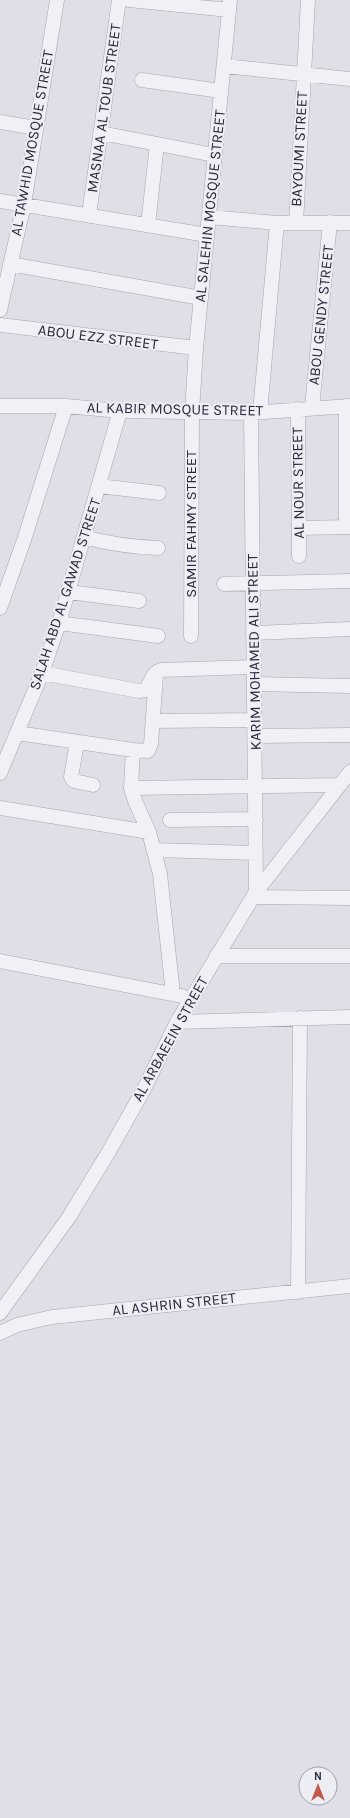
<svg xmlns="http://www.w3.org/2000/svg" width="350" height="1818" font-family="Karla,sans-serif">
<rect width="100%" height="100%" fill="#dedfe7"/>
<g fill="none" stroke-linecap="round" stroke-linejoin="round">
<g stroke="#a4a5b0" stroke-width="15">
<path id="minor" d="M 129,0 L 229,10
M 224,66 L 350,79
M 142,80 L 221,91
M 0,122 L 36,128
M 101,133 L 214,155
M 0,201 L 207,235
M 89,215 L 119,0
M 209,217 L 277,223 L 350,223
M 296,223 L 308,0
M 148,225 L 157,144
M 10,264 L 201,298
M 0,310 L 24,204 L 57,0
M 0,325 L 196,348
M 0,406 L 66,406 L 120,411 L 251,413 L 350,406
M 346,406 L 346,527
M 312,408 L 330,222
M 298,409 L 299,556
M 260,412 L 277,223
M 251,413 L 256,892
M 99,486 L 159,493
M 299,528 L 350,527
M 84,537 C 109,544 133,547 158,548
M 224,584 L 350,581
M 69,592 L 139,601
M 0,608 L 24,540 L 66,406
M 59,623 L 158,636
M 253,633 L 350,629
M 191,636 L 192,412 L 196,348 L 230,0
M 42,673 L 139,691 L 146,690 C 151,683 151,673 161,670 L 254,667
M 254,684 L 350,686
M 153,721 L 254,720
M 17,733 L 133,750 L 148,751 L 151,744 L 156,676
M 255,736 L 350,735
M 77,743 L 71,777 L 74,781 L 93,785
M 133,750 L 131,788 L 135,801 L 149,832 L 160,874 L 173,994
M 0,773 L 42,673 L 59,623 L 120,411
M 131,788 L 340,785
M 0,808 L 149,832
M 170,820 L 256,819
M 154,850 L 256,853
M 254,897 L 350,898
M 216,956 L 350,956
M 0,961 L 182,996
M 177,1022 L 350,1017
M 298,1292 L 300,1018
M 0,1313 L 69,1217 L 108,1153 L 144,1089 L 177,1022 L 256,892 L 350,772
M 0,1333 L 17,1325 L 52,1317 L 350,1286"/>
</g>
<use href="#minor" stroke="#f0f1f5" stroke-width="14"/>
</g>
<g text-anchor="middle" stroke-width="4" stroke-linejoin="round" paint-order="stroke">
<g font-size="15" fill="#282a3c" stroke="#edeef4">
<text transform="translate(104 108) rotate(-82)" y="5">MASNAA AL TOUB STREET</text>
<text transform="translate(32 143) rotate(-80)" y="5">AL TAWHID MOSQUE STREET</text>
<text transform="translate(299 149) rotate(-87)" y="5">BAYOUMI STREET</text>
<text transform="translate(210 206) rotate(-84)" y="5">AL SALEHIN MOSQUE STREET</text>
<text transform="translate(321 315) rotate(-84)" y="5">ABOU GENDY STREET</text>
<text transform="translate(98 337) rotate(7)" y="5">ABOU EZZ STREET</text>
<text transform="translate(175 409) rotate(1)" y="5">AL KABIR MOSQUE STREET</text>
<text transform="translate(298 483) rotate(-91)" y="5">AL NOUR STREET</text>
<text transform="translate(191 524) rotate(-90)" y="5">SAMIR FAHMY STREET</text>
<text transform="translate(65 594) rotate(-72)" y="5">SALAH ABD AL GAWAD STREET</text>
<text transform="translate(254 652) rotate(-91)" y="5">KARIM MOHAMED ALI STREET</text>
<text transform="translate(170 1039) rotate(-61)" y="5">AL ARBAEEIN STREET</text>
<text transform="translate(174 1304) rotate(-6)" y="5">AL ASHRIN STREET</text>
</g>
</g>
<g transform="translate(318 1786)"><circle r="19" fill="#edeef4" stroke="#9ea0aa"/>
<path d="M0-3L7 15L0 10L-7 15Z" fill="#c4584b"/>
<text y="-6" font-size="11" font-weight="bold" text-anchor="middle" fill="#282a3c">N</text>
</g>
</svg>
